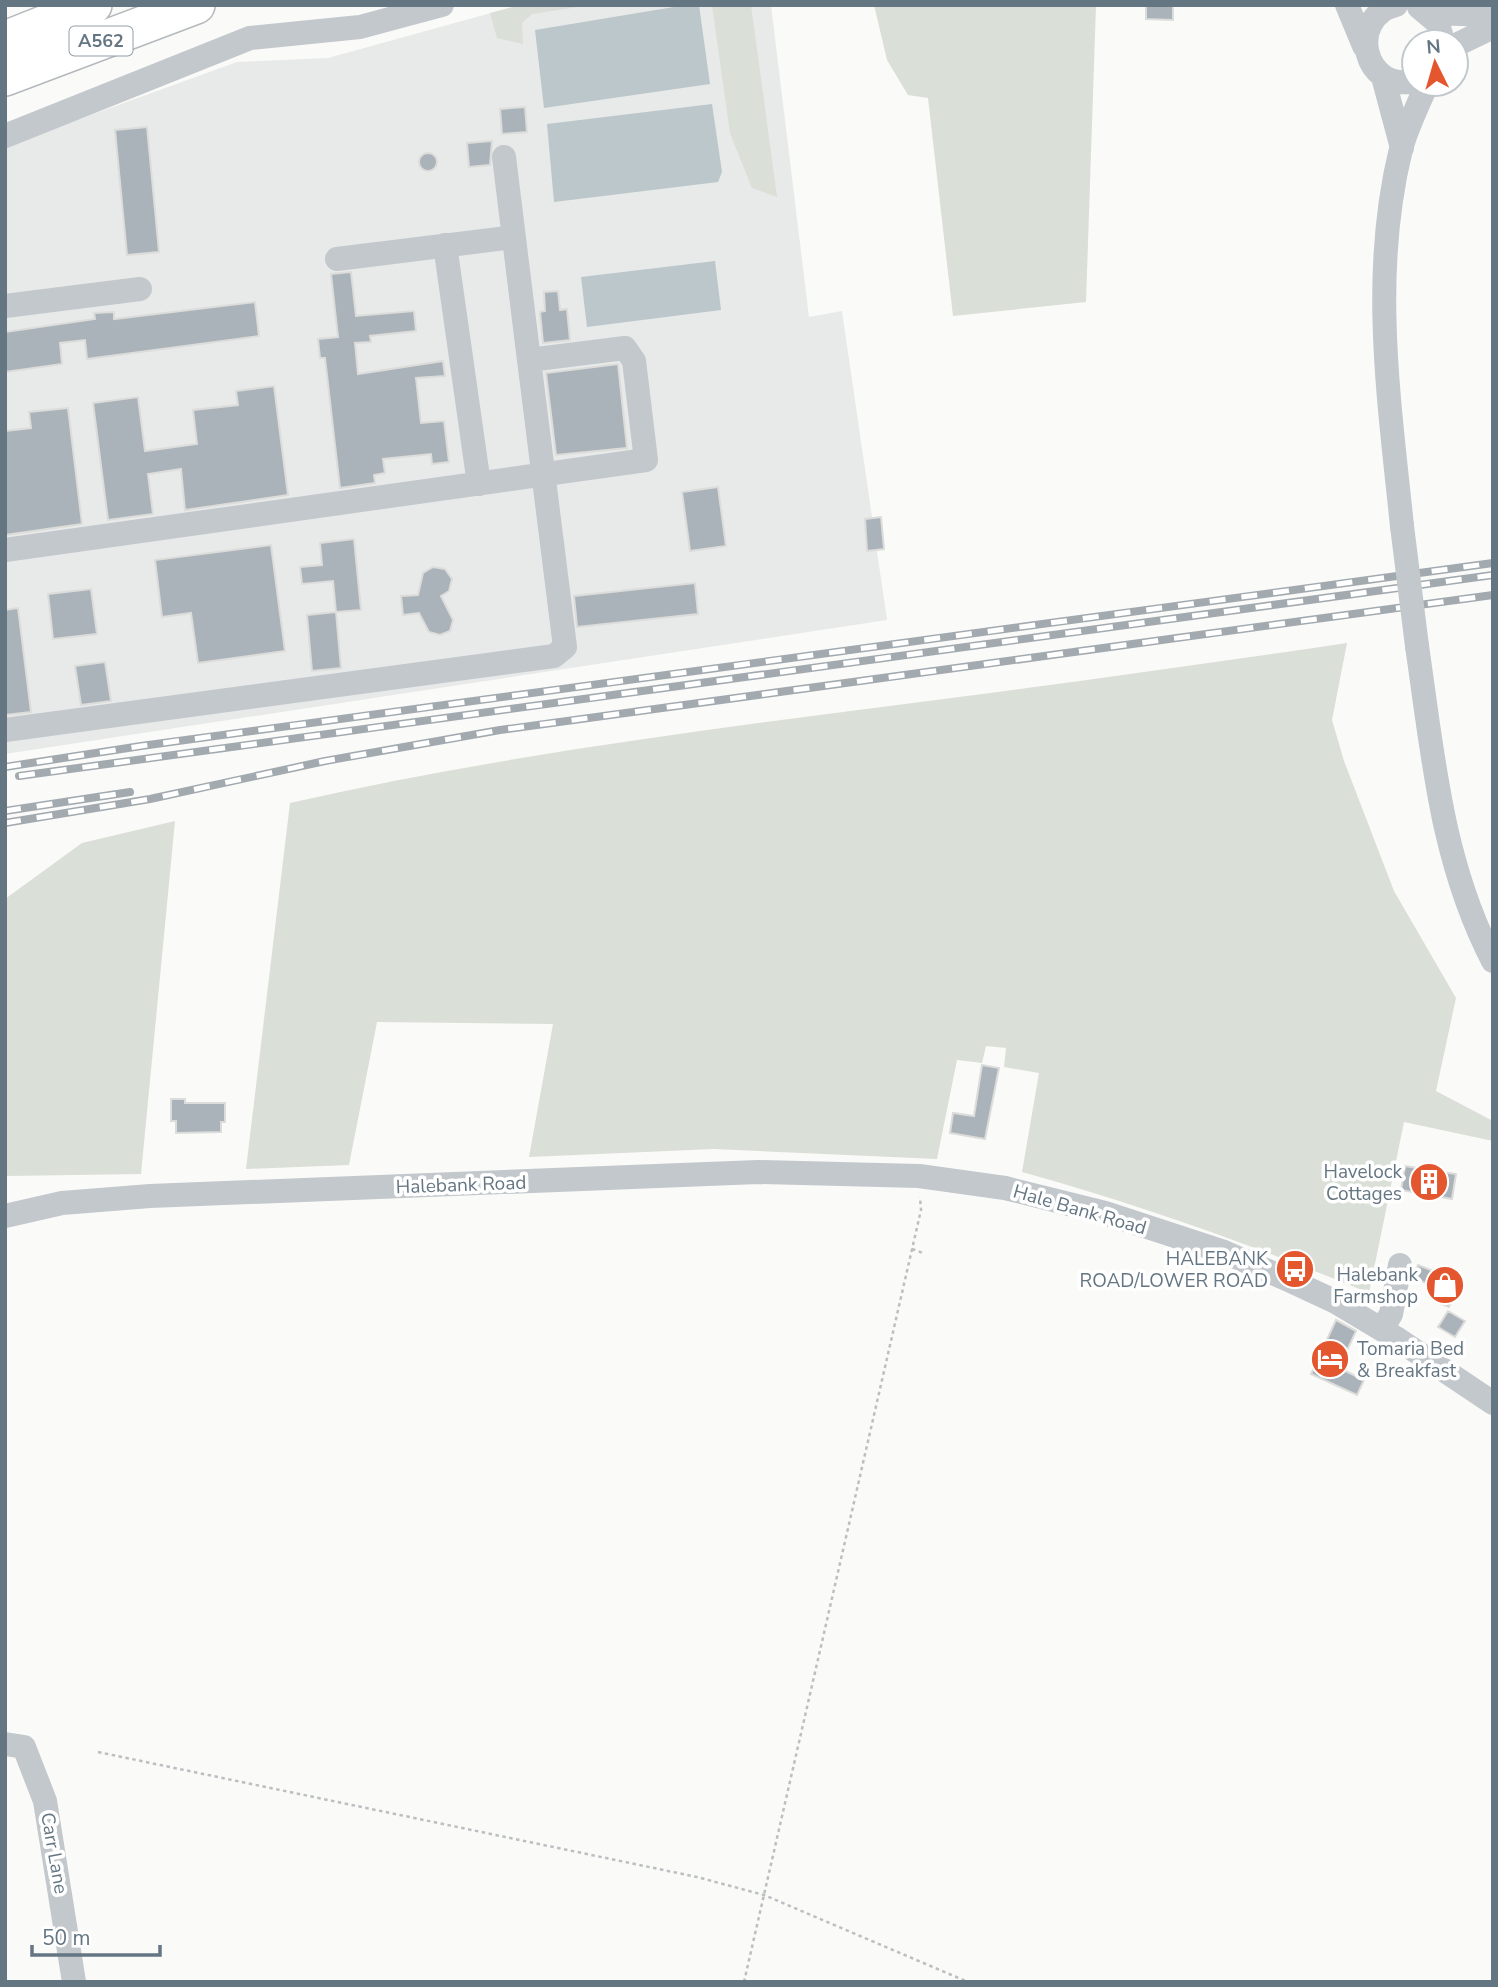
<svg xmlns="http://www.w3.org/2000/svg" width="1498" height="1987" font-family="'Nunito Sans',sans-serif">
<rect width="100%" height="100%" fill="#fafaf8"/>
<path fill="#e8e9e9" d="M 520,5 L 771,5 L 809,317 L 842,311 L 887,620 L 5,754 L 5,146 L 237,62 L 328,58 Z"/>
<path fill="#dadfd7" d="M 520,5 L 591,5 L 532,14 L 522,23 L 523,44 L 497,38 L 490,13 Z
M 712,5 L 751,5 L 777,197 L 752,188 L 730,133 Z
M 874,5 L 1096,5 L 1086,302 L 953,316 L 928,98 L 908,95 L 887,60 Z
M 1347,643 L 1332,720 L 1344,761 L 1394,891 L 1456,998 L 1436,1091 L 1493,1121 L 1493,1141 L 1404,1122 L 1369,1293 C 1255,1246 1141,1205 1022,1172 L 1039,1073 L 1004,1067 L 1006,1048 L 986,1046 L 982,1063 L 957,1060 L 937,1159 L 714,1149 L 529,1157 L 553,1024 L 377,1022 L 349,1165 L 246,1169 L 290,803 C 510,753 735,726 959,697 C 1088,680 1218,662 1347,643 Z
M 175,821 L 141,1174 L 5,1176 L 5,899 L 82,843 Z"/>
<path fill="#bbc7cb" d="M 686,5 L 699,5 L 710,84 L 544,108 L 535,30 Z
M 712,104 L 722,172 L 718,182 L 554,202 L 547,124 Z
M 715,261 L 721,310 L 587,327 L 581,277 Z"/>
<path fill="#aab3b9" stroke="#dcdcda" stroke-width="2" d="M 1146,5 L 1173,5 L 1173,20 L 1146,19 Z
M 525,107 L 527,132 L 502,134 L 500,109 Z
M 147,127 L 159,252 L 127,255 L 115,130 Z
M 492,141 L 490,165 L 469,167 L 467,143 Z
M419 162a9 9 0 1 1 18 0a9 9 0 1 1-18 0Z
M 351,272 L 356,316 L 414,311 L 416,331 L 370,336 L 371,342 L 355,343 L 358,374 L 443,361 L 445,376 L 416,378 L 421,423 L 444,421 L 449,462 L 432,464 L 431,454 L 383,459 L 385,473 L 374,475 L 375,483 L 340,488 L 325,358 L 320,358 L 318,339 L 338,337 L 331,274 Z
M 558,291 L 560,310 L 567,309 L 570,340 L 543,343 L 540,312 L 545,311 L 544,292 Z
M 255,302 L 259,336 L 87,359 L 85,340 L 60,343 L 62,364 L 5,372 L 5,332 L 95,319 L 94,313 L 114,312 L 114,319 Z
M 618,364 L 627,448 L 556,455 L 546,373 Z
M 274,386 L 288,495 L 185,510 L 181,469 L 148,474 L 153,514 L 108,520 L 93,403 L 138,397 L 145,451 L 197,444 L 193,410 L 238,405 L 236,391 Z
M 68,408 L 82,524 L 5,535 L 5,431 L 31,428 L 29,412 Z
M 718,487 L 726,546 L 690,551 L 682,492 Z
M 881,517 L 884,549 L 867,551 L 865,519 Z
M 354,539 L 361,610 L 336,612 L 333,581 L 302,584 L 300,567 L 322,565 L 320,543 Z
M 271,545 L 285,651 L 198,663 L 191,613 L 162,617 L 155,560 Z
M 433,567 L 445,569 L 452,579 L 449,591 L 441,596 L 453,620 L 450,631 L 440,635 L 429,632 L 419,613 L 403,615 L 401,596 L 418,595 L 423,573 Z
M 695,583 L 698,614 L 577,627 L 574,596 Z
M 91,589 L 97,634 L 53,639 L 48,594 Z
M 18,608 L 31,712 L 5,715 L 5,610 Z
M 336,612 L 341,668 L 312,671 L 307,615 Z
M 105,662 L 111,701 L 81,705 L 75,666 Z
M 982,1065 L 999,1068 L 985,1139 L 950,1133 L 953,1113 L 974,1116 Z
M 171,1099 L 185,1099 L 185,1103 L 225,1103 L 225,1122 L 221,1122 L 221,1132 L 176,1133 L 176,1121 L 171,1121 Z
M 1405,1166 L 1456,1174 L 1452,1199 L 1401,1190 Z
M 1418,1265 L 1459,1281 L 1449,1307 L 1436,1302 L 1441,1289 L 1413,1278 Z
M 1448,1311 L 1465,1321 L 1455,1337 L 1438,1327 Z
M 1336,1320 L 1356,1331 L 1339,1368 L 1364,1380 L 1357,1395 L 1311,1374 Z"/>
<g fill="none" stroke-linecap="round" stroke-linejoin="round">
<g stroke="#b4b9bd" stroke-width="40">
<path id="highway" d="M 5,40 L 93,5
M 5,77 L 196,5"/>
</g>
<path stroke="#bbbfc2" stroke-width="2.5" stroke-dasharray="3.5 3.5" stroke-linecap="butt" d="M 912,1249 L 923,1253
M 98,1752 L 697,1877 L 764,1895 L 968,1982
M 744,1982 L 921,1210 L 920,1197"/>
<path stroke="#c3c8cc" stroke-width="24" d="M 1347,5 L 1364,46
M 1396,5 C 1346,18 1364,93 1414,81
M 1419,7 L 1438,23 L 1443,42
M 1429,13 L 1493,15
M 1456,45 L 1493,27
M 1383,77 L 1402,148
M 5,136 L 250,38 L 360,27 L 442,5
M 504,157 L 529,360
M 445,245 L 479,484
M 337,259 L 514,237
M 5,306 L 140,289
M 1402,526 C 1389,399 1370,274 1401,149 C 1407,127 1418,105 1427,84
M 5,550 L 646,460 L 634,361 L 625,348 L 529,360 L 565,647 L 554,656 L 5,730
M 1417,646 C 1433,755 1441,861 1493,961
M 5,1216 L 62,1203 L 150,1196 L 758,1172 L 919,1176 L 1005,1188 L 1105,1213 L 1224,1252 L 1291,1281 L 1334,1301 L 1396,1338 L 1493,1403
M 1382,1329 L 1391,1314 L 1400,1265
M 5,1744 L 24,1747 L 45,1801 L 74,1982"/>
<use href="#highway" stroke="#fff" stroke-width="37"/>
<g stroke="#a2aab0" stroke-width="8">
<path id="rail" d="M 5,767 L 141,746 L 1493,563
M 19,776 L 1493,575
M 5,811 L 130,792
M 5,823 L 150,799 L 325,761 L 500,730 L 1493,595"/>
</g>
<use href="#rail" stroke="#fff" stroke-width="5" stroke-dasharray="16" stroke-linecap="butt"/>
<path stroke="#c3c8cc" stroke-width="24" d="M 1402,526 L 1417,646"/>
</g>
<defs>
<g id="building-disc" transform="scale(2.0125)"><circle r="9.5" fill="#e4572e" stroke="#fff"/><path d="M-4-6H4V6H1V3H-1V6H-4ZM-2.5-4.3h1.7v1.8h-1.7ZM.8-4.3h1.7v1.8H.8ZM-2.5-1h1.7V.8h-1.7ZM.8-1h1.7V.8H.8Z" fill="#fff"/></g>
<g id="bus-disc" transform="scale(2.0125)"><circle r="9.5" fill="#e4572e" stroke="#fff"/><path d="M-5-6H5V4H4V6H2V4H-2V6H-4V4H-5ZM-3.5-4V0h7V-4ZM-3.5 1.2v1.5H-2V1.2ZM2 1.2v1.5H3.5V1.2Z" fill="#fff"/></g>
<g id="shop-disc" transform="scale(2.0125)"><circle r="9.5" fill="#e4572e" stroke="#fff"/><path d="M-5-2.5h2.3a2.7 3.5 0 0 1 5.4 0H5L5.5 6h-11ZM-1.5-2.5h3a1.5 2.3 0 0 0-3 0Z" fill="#fff"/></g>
<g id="hotel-disc" transform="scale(2.0125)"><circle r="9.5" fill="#e4572e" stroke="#fff"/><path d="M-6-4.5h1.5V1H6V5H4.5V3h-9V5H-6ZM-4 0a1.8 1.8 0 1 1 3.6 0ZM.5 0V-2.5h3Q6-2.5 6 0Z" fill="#fff"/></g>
</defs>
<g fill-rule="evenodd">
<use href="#building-disc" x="1429" y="1182"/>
<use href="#bus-disc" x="1295" y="1269"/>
<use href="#shop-disc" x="1445" y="1285"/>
<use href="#hotel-disc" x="1330" y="1359"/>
</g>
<g text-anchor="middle" stroke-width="7" stroke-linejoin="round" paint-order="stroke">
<rect fill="#fff" stroke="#939fa8" stroke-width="2" x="69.5" y="26.5" width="63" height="29" rx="5"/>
<g font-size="18" font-weight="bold" fill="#657683">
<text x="101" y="47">A562</text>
</g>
<g font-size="19" fill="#657683" stroke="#fff" text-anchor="end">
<text x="1402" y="1178">Havelock<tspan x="1402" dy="22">Cottages</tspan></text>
<text x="1268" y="1265">HALEBANK<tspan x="1268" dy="22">ROAD/LOWER ROAD</tspan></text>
<text x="1418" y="1281">Halebank<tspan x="1418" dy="22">Farmshop</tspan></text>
<text x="1357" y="1355" text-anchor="start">Tomaria Bed<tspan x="1357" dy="22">&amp; Breakfast</tspan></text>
</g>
<g font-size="19" fill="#657683" stroke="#fff">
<text transform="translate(461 1184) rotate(-2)" y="7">Halebank Road</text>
<text transform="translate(1080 1209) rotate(16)" y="7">Hale Bank Road</text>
<text transform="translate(55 1853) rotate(80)" y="7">Carr Lane</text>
</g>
</g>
<rect width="1498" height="1987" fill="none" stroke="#657683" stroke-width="14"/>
<g transform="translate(1435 63) rotate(355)"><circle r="33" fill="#ffffff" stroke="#c1c8cd" stroke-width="2"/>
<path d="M0-5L12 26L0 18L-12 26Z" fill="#e4572e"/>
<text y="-10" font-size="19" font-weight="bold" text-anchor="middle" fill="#657683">N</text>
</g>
<path d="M32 1945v10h128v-10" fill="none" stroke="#657683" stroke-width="3.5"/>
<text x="42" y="1945" font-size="21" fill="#657683" stroke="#ffffff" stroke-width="5" paint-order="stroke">50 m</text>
</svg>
